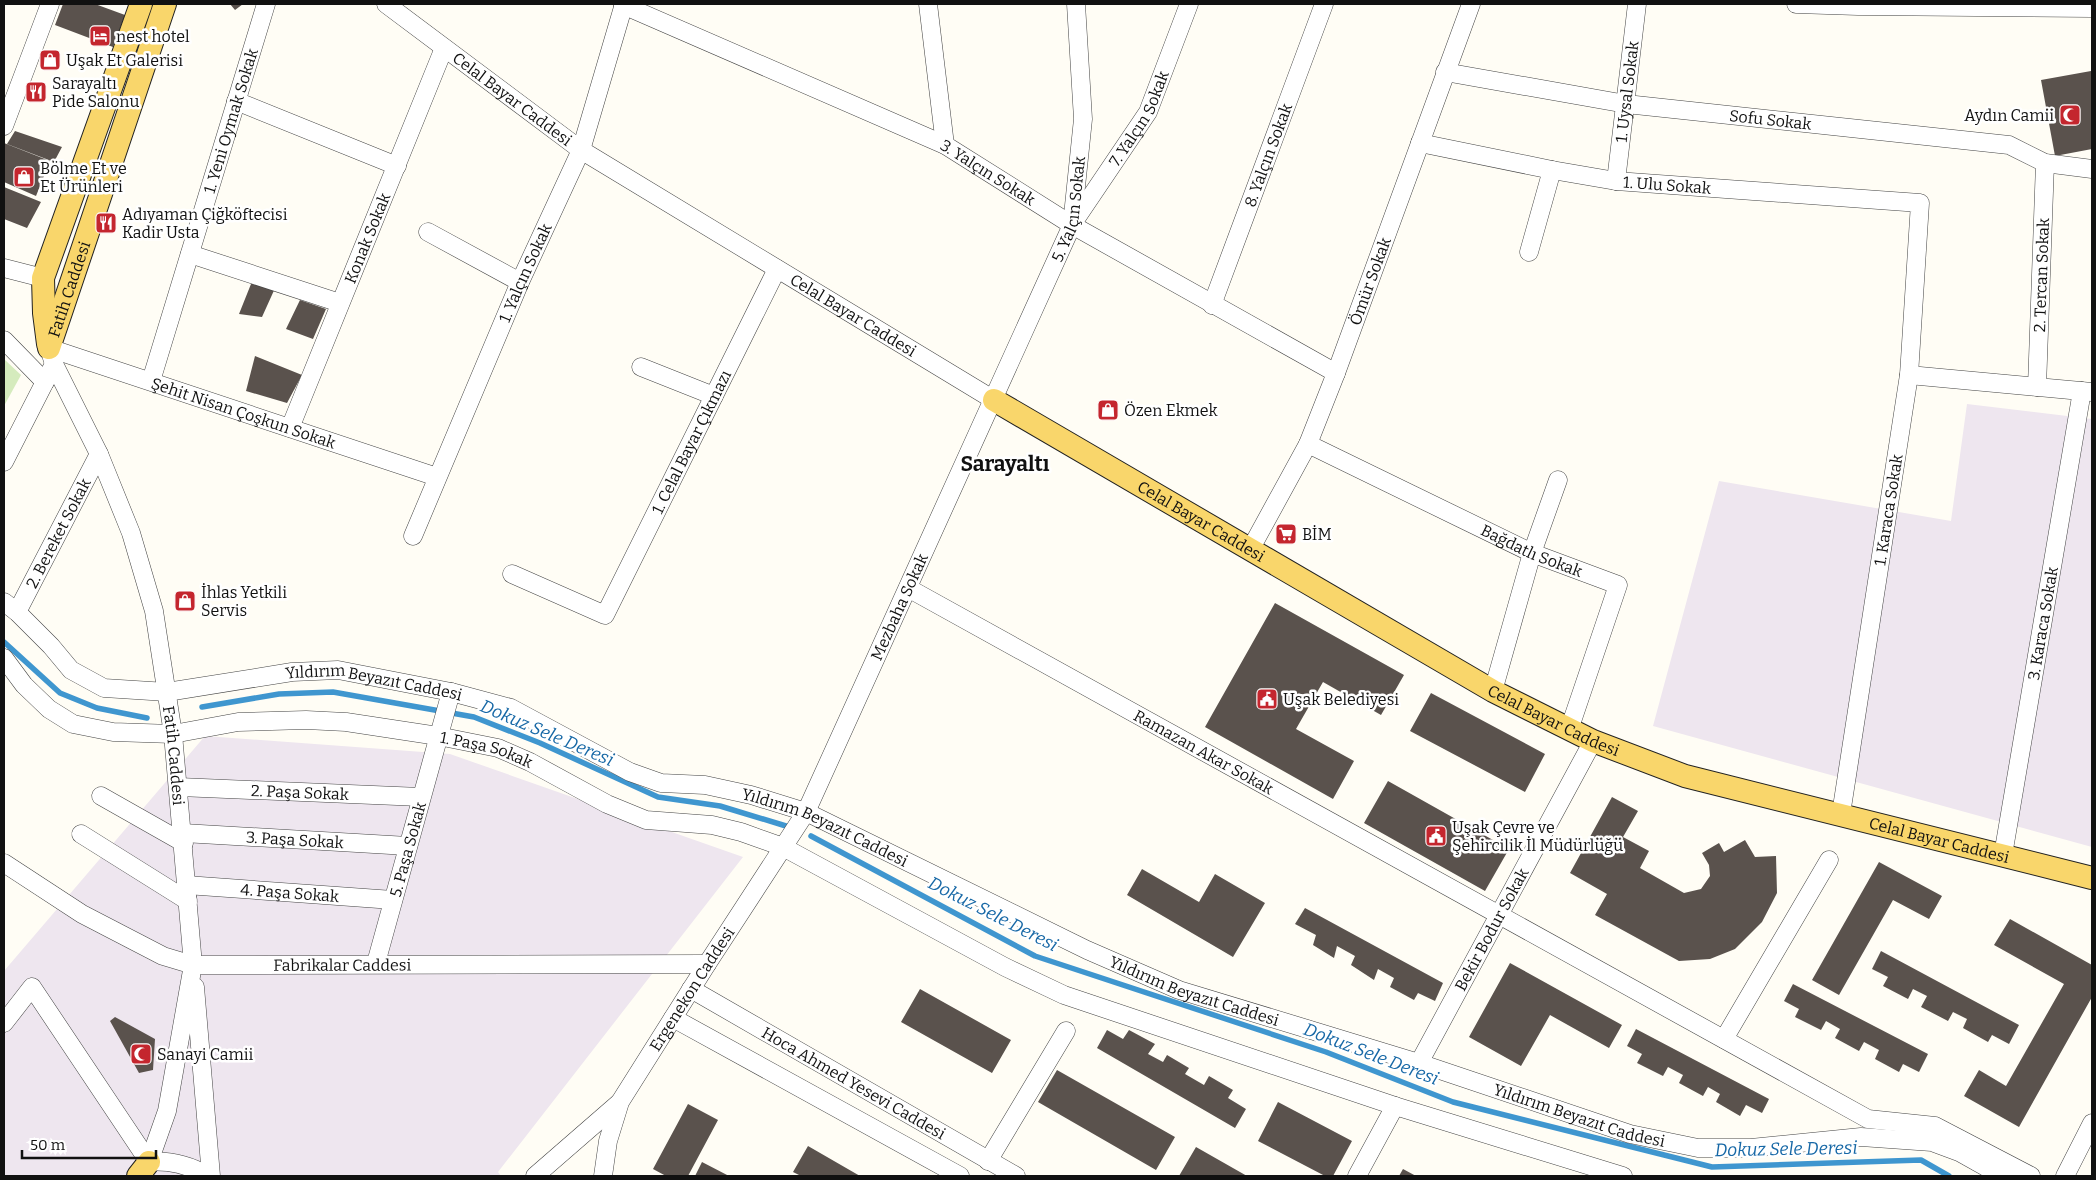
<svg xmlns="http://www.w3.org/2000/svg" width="2096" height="1180" font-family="Bitter,serif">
<rect width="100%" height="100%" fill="#fffdf5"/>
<path fill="#eee6ef" d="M 1967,404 L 2092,419 L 2092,847 L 1653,726 L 1719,481 L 1951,521 Z
M 205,736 L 450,754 L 743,857 L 498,1172 L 501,1176 L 4,1176 L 4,971 Z"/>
<path fill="#d5ebbd" d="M 4,359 L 21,375 L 4,406 Z"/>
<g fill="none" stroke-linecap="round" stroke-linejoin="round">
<path stroke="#3f96cf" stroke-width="5.5" d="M 4,642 L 60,693 L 97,708 L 147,718
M 202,707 L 279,694 L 333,692 L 474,717 L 540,743 L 658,797 L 720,806 L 786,826
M 811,836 L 1035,956 L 1326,1052 L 1453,1102 L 1712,1167 L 1921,1160 L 1949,1176"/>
</g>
<path fill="#5a524d" d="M 63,4 L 95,4 L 125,15 L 113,47 L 55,25 Z
M 230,4 L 243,4 L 235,10 Z
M 2091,71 L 2092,149 L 2055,156 L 2041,80 Z
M 15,131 L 62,147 L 54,162 L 7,144 Z
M 4,143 L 50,161 L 36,196 L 4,182 Z
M 4,187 L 41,202 L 27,228 L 4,219 Z
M 253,279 L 276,286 L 262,317 L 239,314 Z
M 300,300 L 326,309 L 313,339 L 286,329 Z
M 255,356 L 302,375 L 287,403 L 246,391 Z
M 1275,603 L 1404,675 L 1381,715 L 1323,682 L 1296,729 L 1354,761 L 1333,799 L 1205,727 Z
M 1431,693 L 1545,754 L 1525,792 L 1410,731 Z
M 1388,781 L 1509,849 L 1485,891 L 1364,823 Z
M 1612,797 L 1638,811 L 1623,837 L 1649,851 L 1640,868 L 1684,893 L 1701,889 L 1710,876 L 1709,865 L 1702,853 L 1719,843 L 1724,852 L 1745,840 L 1755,857 L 1776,856 L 1777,893 L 1762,922 L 1735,949 L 1710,959 L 1679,961 L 1595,915 L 1607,894 L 1570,873 Z
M 1879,862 L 1942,896 L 1929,919 L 1893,900 L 1839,995 L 1812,980 Z
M 1142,869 L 1199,902 L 1215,874 L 1265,903 L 1233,957 L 1127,895 Z
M 1305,908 L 1443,983 L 1435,1001 L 1418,993 L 1414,1000 L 1390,987 L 1394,978 L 1378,969 L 1374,980 L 1351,965 L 1355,956 L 1337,946 L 1334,958 L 1313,945 L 1316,935 L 1295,924 Z
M 2010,919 L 2092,965 L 2092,997 L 2019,1127 L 1964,1096 L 1979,1070 L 2006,1086 L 2064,984 L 1994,945 Z
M 1881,951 L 2019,1025 L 2009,1044 L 1992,1035 L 1988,1042 L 1963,1028 L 1967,1019 L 1953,1012 L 1948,1021 L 1921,1007 L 1927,996 L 1913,989 L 1908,999 L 1883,986 L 1888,977 L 1872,969 Z
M 1510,963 L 1622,1025 L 1609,1048 L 1550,1015 L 1521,1066 L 1469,1037 Z
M 1793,984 L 1928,1054 L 1919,1072 L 1903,1064 L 1899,1072 L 1875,1059 L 1879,1050 L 1864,1042 L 1859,1051 L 1835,1038 L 1840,1029 L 1826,1021 L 1821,1030 L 1795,1017 L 1799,1009 L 1784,1001 Z
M 920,989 L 1011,1040 L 992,1073 L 901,1022 Z
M 115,1017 L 155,1039 L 153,1070 L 139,1073 L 110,1021 Z
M 1636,1029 L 1769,1099 L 1762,1113 L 1746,1105 L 1740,1116 L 1716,1102 L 1720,1094 L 1708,1087 L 1703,1096 L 1679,1083 L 1683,1075 L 1668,1067 L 1663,1076 L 1637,1063 L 1642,1054 L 1627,1046 Z
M 1107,1030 L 1123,1039 L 1129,1030 L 1155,1044 L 1148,1054 L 1163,1062 L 1167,1055 L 1189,1068 L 1185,1074 L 1204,1085 L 1209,1076 L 1233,1090 L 1228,1098 L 1246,1109 L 1235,1128 L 1097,1048 Z
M 1057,1070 L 1175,1137 L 1156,1170 L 1038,1102 Z
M 1278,1102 L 1352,1141 L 1333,1176 L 1325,1176 L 1258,1141 Z
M 688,1104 L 718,1120 L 688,1176 L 666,1176 L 653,1169 Z
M 808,1146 L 860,1176 L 801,1176 L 793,1172 Z
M 1196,1147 L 1247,1176 L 1179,1176 Z
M 702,1162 L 729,1176 L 695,1176 Z
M 1403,1169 L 1416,1176 L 1399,1176 Z"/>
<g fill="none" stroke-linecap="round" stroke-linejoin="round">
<g stroke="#444" stroke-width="19">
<g id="minor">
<path id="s1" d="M 386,4 L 581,150 L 994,400"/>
<path d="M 928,4 L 945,145"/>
<path d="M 1796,4 L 1858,6 L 2092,8"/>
<path id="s2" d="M 623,5 L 945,145 L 1072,225 L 1336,373"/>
<path id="s3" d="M 1445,72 L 1626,104 L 2009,145 L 2045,163 L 2092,169"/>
<path d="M 236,101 L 397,166"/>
<path d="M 4,126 L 50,4"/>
<path id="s4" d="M 1420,143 L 1552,170 L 1616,181 L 1920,203 L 1909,375 L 1841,814"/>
<path id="s5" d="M 1616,181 L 1637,4"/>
<path id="s6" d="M 1073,223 L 1148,112 L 1189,4"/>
<path d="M 428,232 L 520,282"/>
<path d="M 1529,252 L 1552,170"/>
<path d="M 190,254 L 340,303"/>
<path d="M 4,268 L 43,278"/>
<path id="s7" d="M 1212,305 L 1324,4"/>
<path d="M 4,340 L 45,382"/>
<path id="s8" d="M 49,348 L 54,364 L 99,454 L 131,533 L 154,611 L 173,734 L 193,965 L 167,1111 L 149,1162"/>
<path id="s9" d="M 49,348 L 437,477"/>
<path d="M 641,367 L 714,396"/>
<path d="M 1909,375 L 2092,392"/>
<path id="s10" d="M 151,381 L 266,4"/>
<path id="s11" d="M 2037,387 L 2045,163"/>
<path id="s12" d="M 290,428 L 444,48"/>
<path id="s13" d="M 1308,444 L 1532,553 L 1618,585 L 1569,730"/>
<path d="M 4,462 L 54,364"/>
<path id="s14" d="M 413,536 L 520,282 L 581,150 L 624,4"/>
<path id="s15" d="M 1250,550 L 1308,444 L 1336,373 L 1471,4"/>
<path id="s16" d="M 512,574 L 605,615 L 777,269"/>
<path id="s17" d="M 908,588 L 1868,1119 L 1935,1126 L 2031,1176"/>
<path id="s18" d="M 4,602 L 17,612 L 51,646 L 71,670 L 104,688 L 167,692 L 292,672 L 338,670 L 451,692 L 511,708 L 630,772 L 661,783 L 705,785 L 751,795 L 806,812 L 1087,950 L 1179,990 L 1419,1063 L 1630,1134 L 1698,1148 L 1751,1148 L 1861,1137 L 1932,1142 L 1959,1152 L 2002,1176"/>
<path id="s19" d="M 17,612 L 99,454"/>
<path id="s20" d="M 4,658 L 24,685 L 49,709 L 73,724 L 113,732 L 173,734 L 238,722 L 306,720 L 346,722 L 438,736 L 498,748 L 530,762 L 607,804 L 646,820 L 712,825 L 741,832 L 783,847 L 1005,967 L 1064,995 L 1395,1106 L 1623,1176"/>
<path d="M 1493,691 L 1532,553 L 1558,480"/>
<path id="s21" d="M 179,787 L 421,797"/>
<path d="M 101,796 L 184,843"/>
<path id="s22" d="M 183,833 L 408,846"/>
<path d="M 81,834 L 188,901"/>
<path id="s23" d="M 2003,855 L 2082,391"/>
<path id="s24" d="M 4,863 L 82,914 L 163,956 L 193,965 L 707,964"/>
<path id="s25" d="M 186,885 L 393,900"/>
<path id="s26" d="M 376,963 L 451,692"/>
<path d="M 195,987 L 211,1176"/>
<path id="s27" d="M 691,989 L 1016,1176"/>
<path d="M 673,1018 L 960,1176"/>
<path d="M 4,1023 L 32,987 L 149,1162"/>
<path d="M 1724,1039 L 1829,860"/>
<path id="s28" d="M 1419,1063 L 1593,741"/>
<path d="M 988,1161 L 1066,1031"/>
<path d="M 149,1162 C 171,1160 189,1165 208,1176"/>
<path d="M 535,1176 L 619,1103"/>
<path id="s29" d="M 603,1176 L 608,1141 L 620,1102 L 707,964 L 806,812 L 1072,225 L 1083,119 L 1076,4"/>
<path d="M 1357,1176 L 1395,1106"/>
<path d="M 2065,1176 L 2092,1123"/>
</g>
</g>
<g stroke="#222" stroke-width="24">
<g id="major">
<path d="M 48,344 L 44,313 L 43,278 L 141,4"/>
<path id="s30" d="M 49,348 L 165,4"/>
<path id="s31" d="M 994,400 L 1493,691 L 1593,741 L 1685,776 L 2092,878"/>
<path d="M 138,1176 L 149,1162"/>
</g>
</g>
<use href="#minor" stroke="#fff" stroke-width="18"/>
<use href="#major" stroke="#f9d66b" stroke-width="22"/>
</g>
<defs>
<g id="hotel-square" transform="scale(1.125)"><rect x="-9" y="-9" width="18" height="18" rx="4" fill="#c4262e" stroke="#fff"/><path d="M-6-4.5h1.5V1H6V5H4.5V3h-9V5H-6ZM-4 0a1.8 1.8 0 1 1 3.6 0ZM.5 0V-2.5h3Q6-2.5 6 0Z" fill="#fff"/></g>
<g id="shop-square" transform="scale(1.125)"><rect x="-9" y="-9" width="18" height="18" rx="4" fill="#c4262e" stroke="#fff"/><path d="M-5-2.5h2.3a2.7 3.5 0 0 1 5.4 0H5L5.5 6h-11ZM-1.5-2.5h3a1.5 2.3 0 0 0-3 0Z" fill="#fff"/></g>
<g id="restaurant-square" transform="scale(1.125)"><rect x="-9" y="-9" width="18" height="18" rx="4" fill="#c4262e" stroke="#fff"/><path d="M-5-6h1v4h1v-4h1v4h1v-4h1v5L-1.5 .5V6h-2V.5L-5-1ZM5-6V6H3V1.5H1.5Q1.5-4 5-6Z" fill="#fff"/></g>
<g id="mosque-square" transform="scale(1.125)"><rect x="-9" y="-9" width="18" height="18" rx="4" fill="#c4262e" stroke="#fff"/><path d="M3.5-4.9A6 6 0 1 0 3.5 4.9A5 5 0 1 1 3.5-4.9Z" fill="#fff"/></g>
<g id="supermarket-square" transform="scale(1.125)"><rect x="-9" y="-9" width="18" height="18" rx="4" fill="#c4262e" stroke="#fff"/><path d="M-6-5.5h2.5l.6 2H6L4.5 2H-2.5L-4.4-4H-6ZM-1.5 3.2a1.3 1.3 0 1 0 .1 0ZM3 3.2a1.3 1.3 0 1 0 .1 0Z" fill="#fff"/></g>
<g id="civic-square" transform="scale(1.125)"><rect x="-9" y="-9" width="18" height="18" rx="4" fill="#c4262e" stroke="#fff"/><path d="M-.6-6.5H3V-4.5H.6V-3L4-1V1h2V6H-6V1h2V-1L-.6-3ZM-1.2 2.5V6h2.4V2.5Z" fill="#fff"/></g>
</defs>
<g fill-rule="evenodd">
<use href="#hotel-square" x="100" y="36"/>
<use href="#shop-square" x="50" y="60"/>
<use href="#restaurant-square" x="36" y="92"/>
<use href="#mosque-square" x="2070" y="115"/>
<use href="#shop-square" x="24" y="177"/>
<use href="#restaurant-square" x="106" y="223"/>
<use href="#shop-square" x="1108" y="410"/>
<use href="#supermarket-square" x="1286" y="534"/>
<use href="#shop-square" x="185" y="601"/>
<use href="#civic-square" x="1267" y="699"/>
<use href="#civic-square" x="1436" y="836"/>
<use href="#mosque-square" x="141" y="1054"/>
</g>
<g text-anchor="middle" stroke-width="5" stroke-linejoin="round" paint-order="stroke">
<g font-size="16" fill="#111" stroke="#fff" text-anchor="start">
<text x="116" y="42">nest hotel</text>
<text x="66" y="66">Uşak Et Galerisi</text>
<text x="52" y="89">Sarayaltı<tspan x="52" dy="18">Pide Salonu</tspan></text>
<text x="2054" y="121" text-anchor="end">Aydın Camii</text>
<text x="40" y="174">Bölme Et ve<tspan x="40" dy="18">Et Ürünleri</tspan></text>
<text x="122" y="220">Adıyaman Çiğköftecisi<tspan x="122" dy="18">Kadir Usta</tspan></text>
<text x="1124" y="416">Özen Ekmek</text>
<text x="1302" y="540">BİM</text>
<text x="201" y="598">İhlas Yetkili<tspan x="201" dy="18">Servis</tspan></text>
<text x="1283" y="705">Uşak Belediyesi</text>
<text x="1452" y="833">Uşak Çevre ve<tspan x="1452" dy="18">Şehircilik İl Müdürlüğü</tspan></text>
<text x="157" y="1060">Sanayi Camii</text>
</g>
<g font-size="16" fill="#111" stroke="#fff">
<text dy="6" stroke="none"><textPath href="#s5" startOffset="90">1. Uysal Sokak</textPath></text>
<text dy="6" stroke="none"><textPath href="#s1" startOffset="158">Celal Bayar Caddesi</textPath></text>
<text dy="6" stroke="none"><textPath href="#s6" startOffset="124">7. Yalçın Sokak</textPath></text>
<text dy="6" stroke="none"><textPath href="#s3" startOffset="329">Sofu Sokak</textPath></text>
<text dy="6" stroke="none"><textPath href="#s10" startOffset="272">1. Yeni Oymak Sokak</textPath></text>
<text dy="6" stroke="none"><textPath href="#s7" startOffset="160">8. Yalçın Sokak</textPath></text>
<text dy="6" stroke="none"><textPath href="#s2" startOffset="402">3. Yalçın Sokak</textPath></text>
<text dy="6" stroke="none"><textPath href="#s4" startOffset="251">1. Ulu Sokak</textPath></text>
<text dy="6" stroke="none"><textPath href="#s29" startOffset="1080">5. Yalçın Sokak</textPath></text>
<text dy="6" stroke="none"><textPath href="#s12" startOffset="205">Konak Sokak</textPath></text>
<text dy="6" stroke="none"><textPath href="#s14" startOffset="286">1. Yalçın Sokak</textPath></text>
<text dy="6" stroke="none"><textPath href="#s11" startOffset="112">2. Tercan Sokak</textPath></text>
<text dy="6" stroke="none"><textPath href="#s15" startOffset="295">Ömür Sokak</textPath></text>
<text dy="6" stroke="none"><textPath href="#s30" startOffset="62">Fatih Caddesi</textPath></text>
<text dy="6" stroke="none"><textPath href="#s1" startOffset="562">Celal Bayar Caddesi</textPath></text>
<text dy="6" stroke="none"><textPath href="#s9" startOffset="205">Şehit Nisan Çoşkun Sokak</textPath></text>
<text dy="6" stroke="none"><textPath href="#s16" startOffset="295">1. Celal Bayar Çıkmazı</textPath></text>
<text transform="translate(1888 510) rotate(-81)" y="6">1. Karaca Sokak</text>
<text dy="6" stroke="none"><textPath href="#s31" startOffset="240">Celal Bayar Caddesi</textPath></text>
<text dy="6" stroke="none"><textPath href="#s19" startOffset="89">2. Bereket Sokak</textPath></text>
<text dy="6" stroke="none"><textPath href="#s13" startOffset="248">Bağdatlı Sokak</textPath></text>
<text dy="6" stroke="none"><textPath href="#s29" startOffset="646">Mezbaha Sokak</textPath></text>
<text dy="6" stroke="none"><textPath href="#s23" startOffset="235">3. Karaca Sokak</textPath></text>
<text dy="6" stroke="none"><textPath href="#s18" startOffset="406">Yıldırım Beyazıt Caddesi</textPath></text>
<text dy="6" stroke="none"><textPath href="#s31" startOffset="645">Celal Bayar Caddesi</textPath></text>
<text dy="6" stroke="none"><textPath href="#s20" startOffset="515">1. Paşa Sokak</textPath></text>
<text dy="6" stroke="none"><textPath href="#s17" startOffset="338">Ramazan Akar Sokak</textPath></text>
<text dy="6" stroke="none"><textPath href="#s8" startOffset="430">Fatih Caddesi</textPath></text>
<text dy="6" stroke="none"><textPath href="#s21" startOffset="121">2. Paşa Sokak</textPath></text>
<text dy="6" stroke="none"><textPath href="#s18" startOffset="886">Yıldırım Beyazıt Caddesi</textPath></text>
<text dy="6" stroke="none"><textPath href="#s22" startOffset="112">3. Paşa Sokak</textPath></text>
<text dy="6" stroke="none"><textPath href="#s31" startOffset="1050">Celal Bayar Caddesi</textPath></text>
<text dy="6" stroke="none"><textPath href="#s26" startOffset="118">5. Paşa Sokak</textPath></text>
<text dy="6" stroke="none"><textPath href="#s25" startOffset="104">4. Paşa Sokak</textPath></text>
<text dy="6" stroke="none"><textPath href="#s28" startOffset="152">Bekir Bodur Sokak</textPath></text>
<text dy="6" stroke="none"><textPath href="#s24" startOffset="365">Fabrikalar Caddesi</textPath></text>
<text dy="6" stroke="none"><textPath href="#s29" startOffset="210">Ergenekon Caddesi</textPath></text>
<text dy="6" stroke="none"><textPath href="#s18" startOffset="1291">Yıldırım Beyazıt Caddesi</textPath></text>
<text dy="6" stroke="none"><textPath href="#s27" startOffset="188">Hoca Ahmed Yesevi Caddesi</textPath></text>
<text dy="6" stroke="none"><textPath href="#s18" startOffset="1696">Yıldırım Beyazıt Caddesi</textPath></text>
</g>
<g font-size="18" font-style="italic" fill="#1768a6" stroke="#fff">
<text transform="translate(547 733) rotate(23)" y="6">Dokuz Sele Deresi</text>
<text transform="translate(993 914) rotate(27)" y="6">Dokuz Sele Deresi</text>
<text transform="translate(1371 1054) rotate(21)" y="6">Dokuz Sele Deresi</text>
<text transform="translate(1786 1149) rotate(-1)" y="6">Dokuz Sele Deresi</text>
</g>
<g font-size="21" font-weight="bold" fill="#111" stroke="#fff">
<text x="1005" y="471">Sarayaltı</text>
</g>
</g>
<rect width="2096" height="1180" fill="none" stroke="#111111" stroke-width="10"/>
<path d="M22 1150v8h134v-8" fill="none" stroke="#111111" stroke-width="2.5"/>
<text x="30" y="1150" font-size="15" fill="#111111" stroke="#ffffff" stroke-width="4" paint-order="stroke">50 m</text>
</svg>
